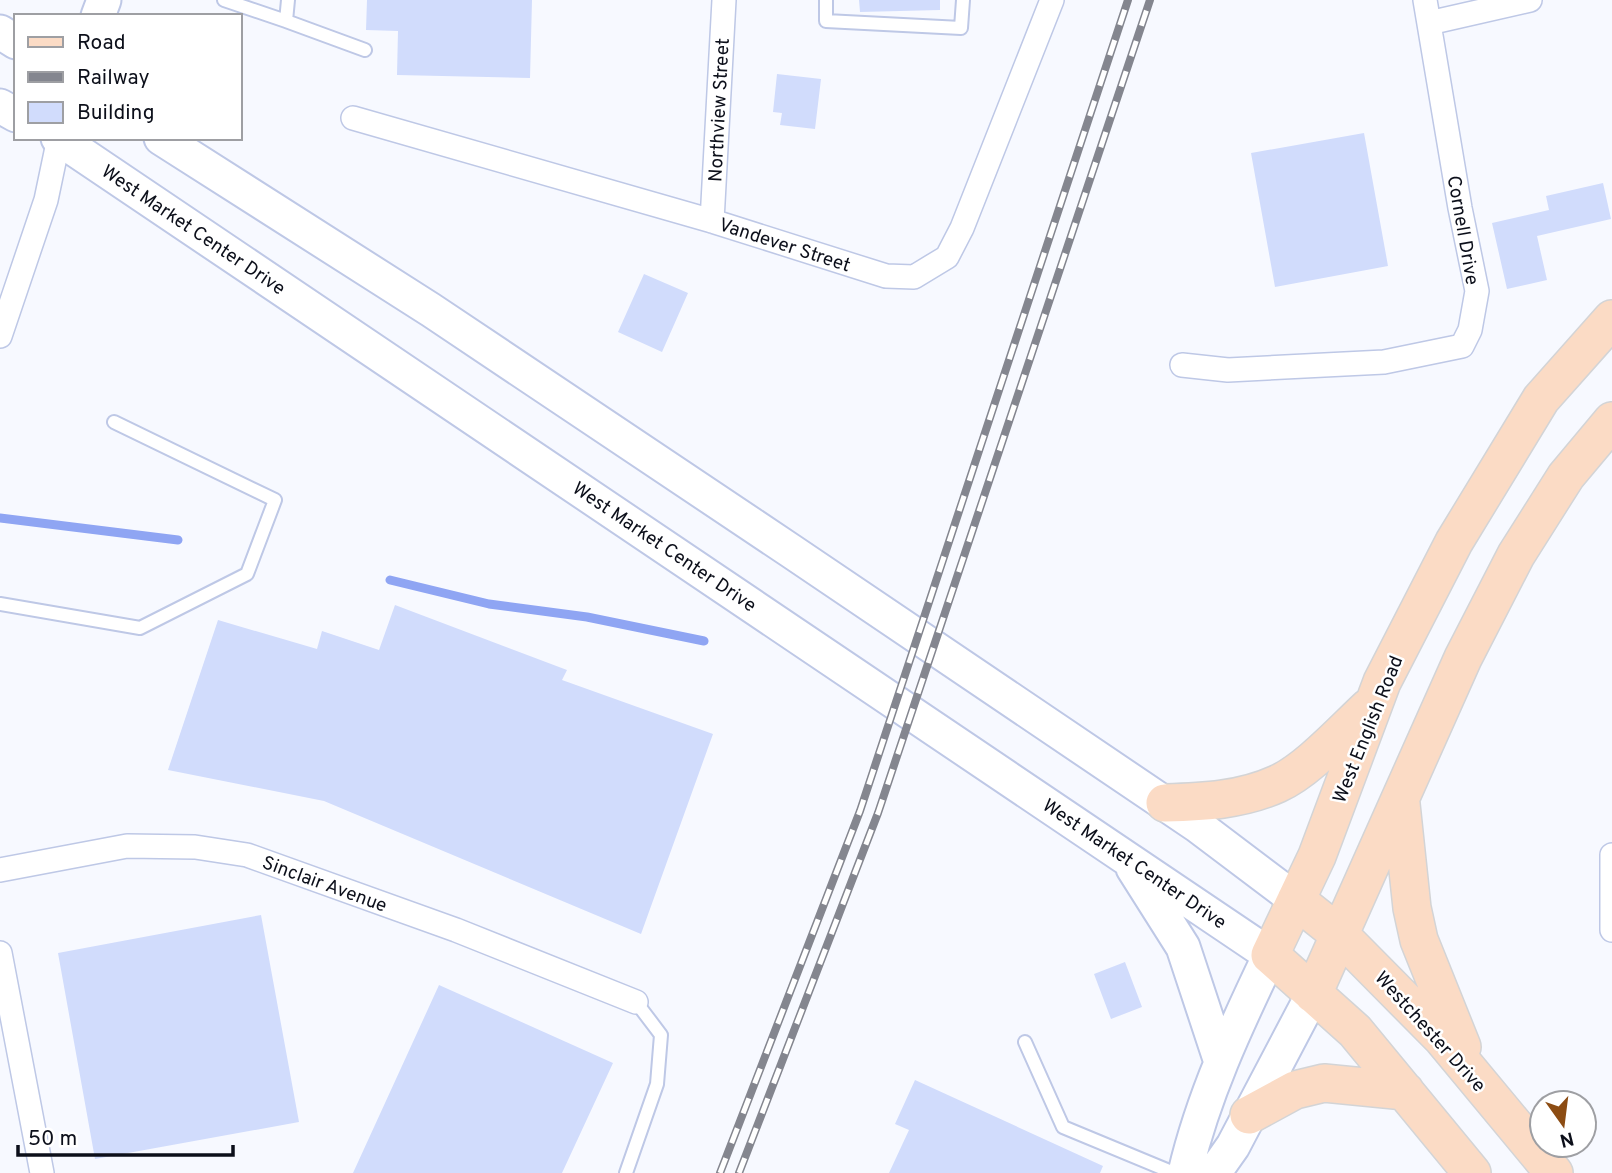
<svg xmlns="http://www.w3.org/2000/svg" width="1612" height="1173" font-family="Overpass,sans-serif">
<rect width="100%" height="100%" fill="#f7f9ff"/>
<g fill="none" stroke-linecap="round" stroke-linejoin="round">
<path stroke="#8fa5f3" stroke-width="9" d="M 0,518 L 178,540
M 390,580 L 489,604 L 587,617 L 704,641"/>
</g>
<path fill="#d1dcfc" d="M 367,0 L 532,0 L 530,78 L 397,75 L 398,31 L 366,30 Z
M 859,0 L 940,0 L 940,10 L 860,12 Z
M 777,74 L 821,79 L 815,129 L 780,125 L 782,113 L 773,112 Z
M 1364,133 L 1388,266 L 1275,287 L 1251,153 Z
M 1603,183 L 1611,219 L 1537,236 L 1547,280 L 1507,289 L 1492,223 L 1549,210 L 1546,196 Z
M 644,274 L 688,293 L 662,352 L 618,332 Z
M 395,605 L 567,670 L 562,680 L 713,734 L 641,934 L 324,801 L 168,770 L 218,620 L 317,649 L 322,631 L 379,650 Z
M 261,915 L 299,1122 L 95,1159 L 58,953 Z
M 1125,962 L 1142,1007 L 1111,1019 L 1094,974 Z
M 439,985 L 613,1063 L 562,1173 L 353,1173 Z
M 915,1080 L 1103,1166 L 1100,1173 L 889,1173 L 909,1130 L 895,1124 Z"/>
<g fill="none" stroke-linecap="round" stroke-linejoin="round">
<g stroke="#bec8e6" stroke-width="16">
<path id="lane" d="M 224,0 L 286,21
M 288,0 L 286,21 L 365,50
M 826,0 L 826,21 L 961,28 L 963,0
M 0,604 L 140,628 L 247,574 L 275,500 L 114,422
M 1025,1042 L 1063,1127 L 1174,1173
M 626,1173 L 657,1084 L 661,1035 L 636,1002"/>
</g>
<g stroke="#bec8e6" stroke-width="26">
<path id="street" d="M 1429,23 L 1530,0
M 353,118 L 712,221 L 886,276 L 914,277 L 947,257 L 962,228 L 1052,0
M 712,221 L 724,0
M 0,336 L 46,200 L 59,138
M 1182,365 L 1228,370 L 1384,362 L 1462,346 L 1470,330 L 1477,291 L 1460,208 L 1425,0
M 1612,855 L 1612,930
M 0,870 L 127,846 L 195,847 L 247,855 L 456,930 L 636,1002
M 0,953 L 42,1173"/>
</g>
<g stroke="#bec8e6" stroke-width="37">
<path id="secondary" d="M 98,16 L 104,0
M 0,32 L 16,42
M 0,106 L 16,115
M 58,138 L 1270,955 C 1236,1026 1203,1096 1185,1173
M 161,138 L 431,310 L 791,551 L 1198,826 L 1296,900
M 1133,868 L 1183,947 L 1221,1062
M 1214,1173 L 1233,1146 L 1313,994"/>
</g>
<g stroke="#d3d4d6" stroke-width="40">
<path id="primary" d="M 1165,803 C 1203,802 1242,800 1277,784 C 1307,771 1344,730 1369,707
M 1401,804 L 1412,908 L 1419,940 L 1462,1047
M 1296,900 L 1340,935 L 1442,1038 L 1554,1173
M 1313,994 L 1463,658 L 1516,555 L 1566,476 L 1612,421
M 1249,1115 L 1295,1090 L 1324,1083 L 1405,1091
M 1472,1173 L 1355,1031 L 1270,955 L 1317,856 L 1382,682 L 1454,542 L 1541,399 L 1612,319"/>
</g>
<use href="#lane" stroke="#fff" stroke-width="12"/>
<use href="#street" stroke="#fff" stroke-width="23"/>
<use href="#secondary" stroke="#fff" stroke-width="33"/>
<use href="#primary" stroke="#fbdbc5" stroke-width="37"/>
<g stroke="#84868f" stroke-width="8">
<path id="rail" d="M 720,1173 L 860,811 L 1128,0
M 739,1173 L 878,813 L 1150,0"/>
</g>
<use href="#rail" stroke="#fff" stroke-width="5" stroke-dasharray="16" stroke-linecap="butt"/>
</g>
<g text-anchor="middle" stroke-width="5" stroke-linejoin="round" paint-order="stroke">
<g font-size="19" fill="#0c0f1a" stroke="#fff">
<text transform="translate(718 110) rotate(-87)" y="7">Northview Street</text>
<text transform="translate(194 229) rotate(34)" y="7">West Market Center Drive</text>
<text transform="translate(1464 230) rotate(80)" y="7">Cornell Drive</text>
<text transform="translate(785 244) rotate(18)" y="7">Vandever Street</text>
<text transform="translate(665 546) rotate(34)" y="7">West Market Center Drive</text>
<text transform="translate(1367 729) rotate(-68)" y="7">West English Road</text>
<text transform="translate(1135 863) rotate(34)" y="7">West Market Center Drive</text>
<text transform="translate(325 883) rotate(20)" y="7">Sinclair Avenue</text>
<text transform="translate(1431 1031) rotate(48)" y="7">Westchester Drive</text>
</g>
</g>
<rect x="14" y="14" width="228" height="126" fill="#ffffff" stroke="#9e9fa3" stroke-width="2"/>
<rect x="28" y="37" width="35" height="10" fill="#fbdbc5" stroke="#9e9fa3" stroke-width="2"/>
<text x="77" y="49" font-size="21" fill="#0c0f1a">Road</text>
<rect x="28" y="72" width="35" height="10" fill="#84868f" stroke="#9e9fa3" stroke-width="2"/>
<text x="77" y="84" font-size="21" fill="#0c0f1a">Railway</text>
<rect x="28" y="102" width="35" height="21" fill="#d1dcfc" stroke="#9e9fa3" stroke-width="2"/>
<text x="77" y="119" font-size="21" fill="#0c0f1a">Building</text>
<g transform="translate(1563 1124) rotate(166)"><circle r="33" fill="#ffffff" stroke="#9e9fa3" stroke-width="2"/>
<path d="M0-5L12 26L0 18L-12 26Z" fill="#8c4c13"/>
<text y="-10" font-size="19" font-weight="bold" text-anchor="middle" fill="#0c0f1a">N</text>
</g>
<path d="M18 1145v10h215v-10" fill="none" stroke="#0c0f1a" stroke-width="3.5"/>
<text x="28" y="1145" font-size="21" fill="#0c0f1a" stroke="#ffffff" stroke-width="5" paint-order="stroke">50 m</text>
</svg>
